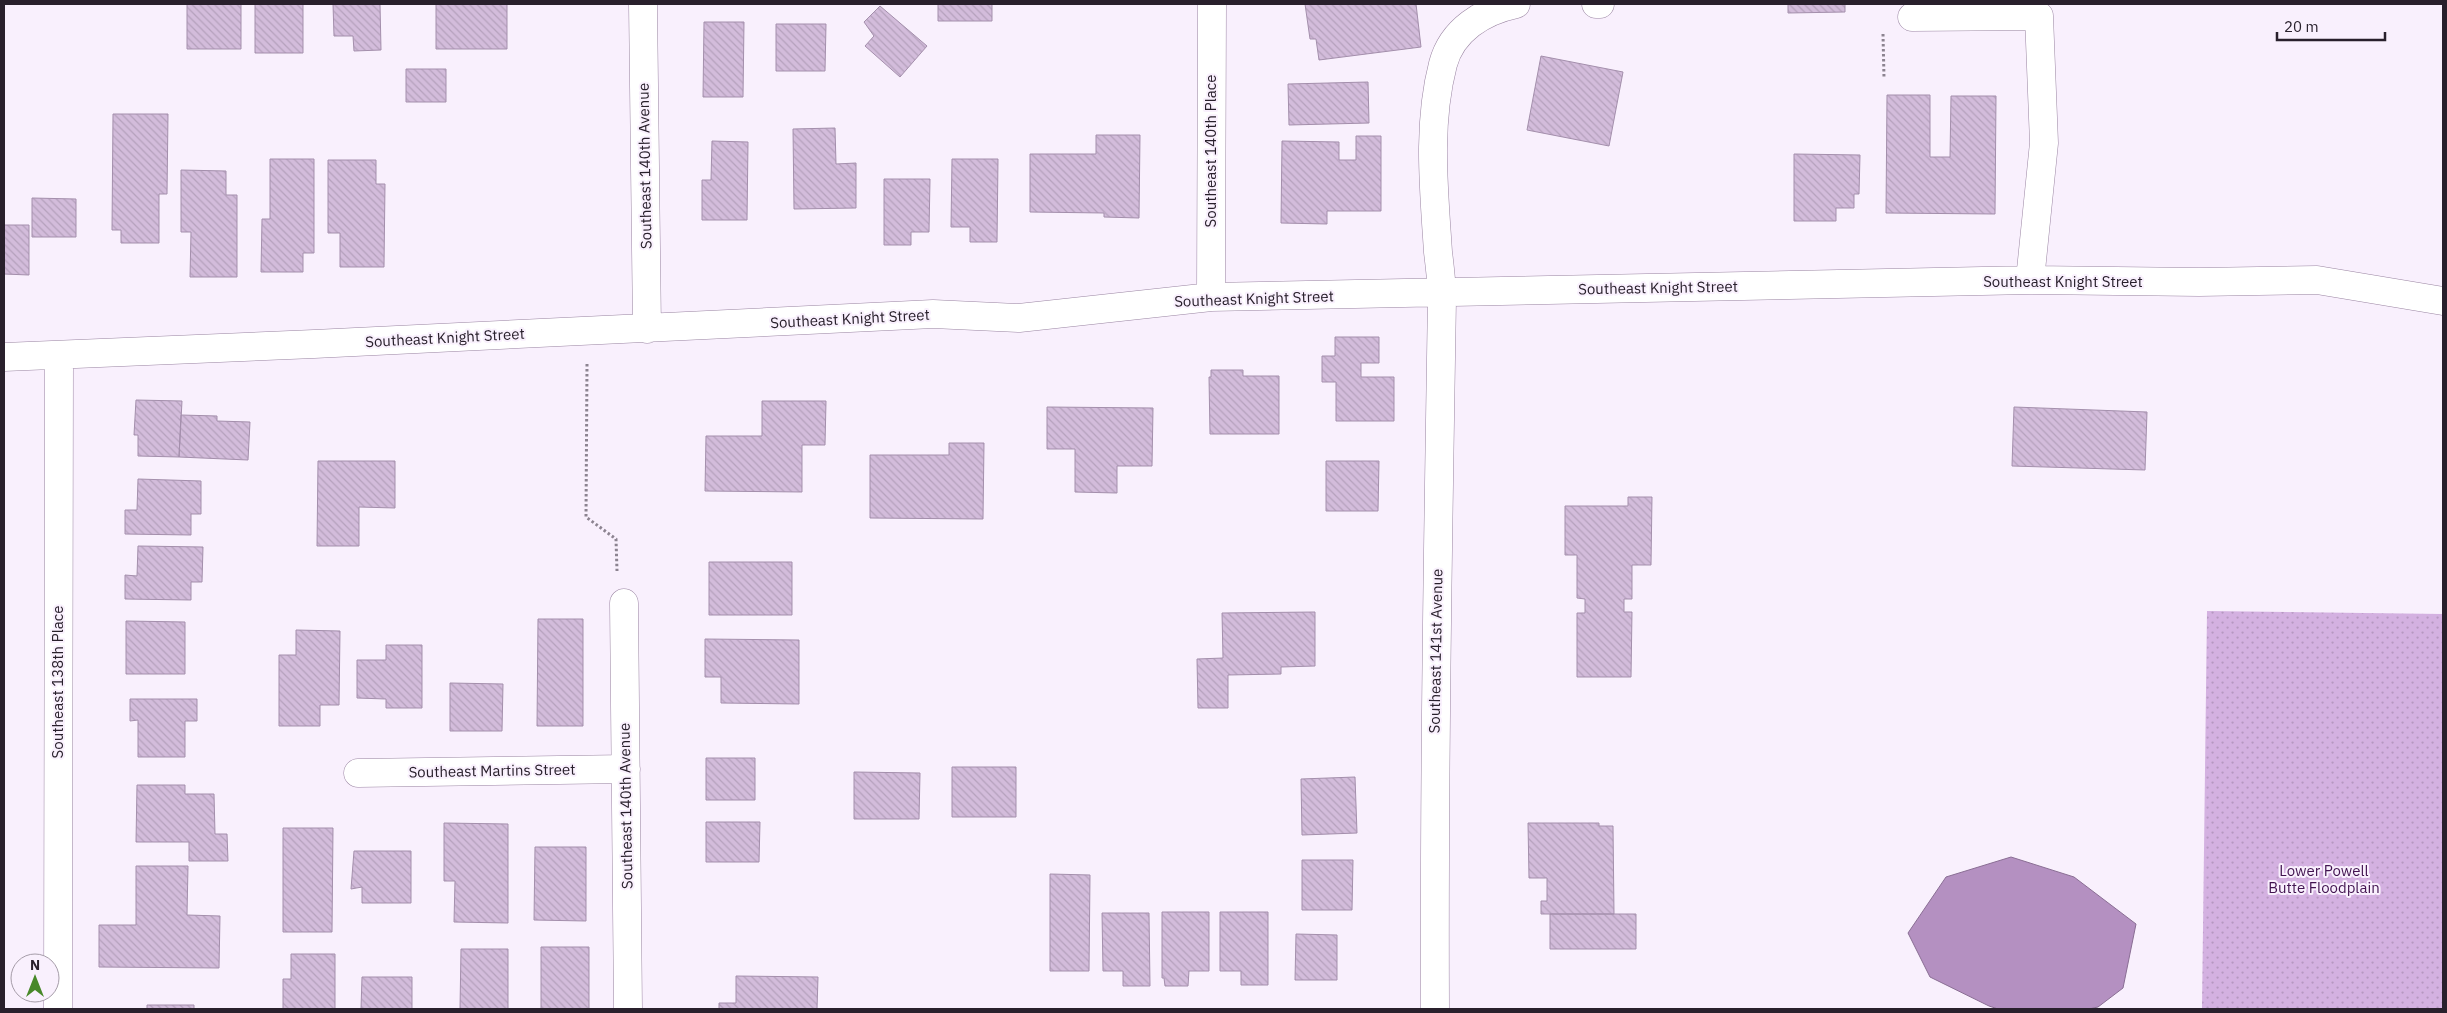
<svg xmlns="http://www.w3.org/2000/svg" width="2447" height="1013" font-family="'IBM Plex Sans',sans-serif">
<defs>
<pattern id="green-dots" width="8" height="8" patternUnits="userSpaceOnUse" patternTransform="scale(1.25)"><rect width="8" height="8" fill="#d4b1e1"/><path d="M2 2h.1M6 6h.1" fill="none" stroke="#b698c1" stroke-width="1.8" stroke-linecap="round"/></pattern>
<pattern id="building-back-hatch" width="6" height="6" patternUnits="userSpaceOnUse" patternTransform="scale(1.25)"><rect width="6" height="6" fill="#d3bcdb"/><path d="M-1 5l2 2M0 0l6 6M5-1l2 2" fill="none" stroke="#b5a1bc"/></pattern>
</defs>
<rect width="100%" height="100%" fill="#f9f0fd"/>
<path fill="url(#green-dots)" d="M 2207,611 L 2443,614 L 2443,1009 L 2202,1009 Z"/>
<path fill="#b490c1" stroke="#8a6e94" d="M 2011,857 L 2074,877 L 2136,924 L 2123,988 L 2098,1007 L 2089,1009 L 1998,1009 L 1989,1006 L 1930,977 L 1908,933 L 1946,877 Z"/>
<path fill="url(#building-back-hatch)" stroke="#a48fac" d="M 187,4 L 241,4 L 241,49 L 187,49 Z
M 255,4 L 303,4 L 303,53 L 255,53 Z
M 333,4 L 380,4 L 381,50 L 354,51 L 353,36 L 334,36 Z
M 436,4 L 507,4 L 507,49 L 436,49 Z
M 938,4 L 992,4 L 992,21 L 938,21 Z
M 1305,4 L 1416,4 L 1421,47 L 1319,60 L 1316,39 L 1310,39 Z
M 1788,4 L 1845,4 L 1845,12 L 1788,13 Z
M 880,6 L 927,46 L 900,77 L 865,46 L 874,36 L 864,22 Z
M 704,22 L 744,22 L 743,97 L 703,97 Z
M 776,24 L 826,24 L 825,71 L 776,71 Z
M 1541,56 L 1623,72 L 1609,146 L 1527,130 Z
M 406,69 L 446,69 L 446,102 L 406,102 Z
M 1368,82 L 1369,123 L 1289,125 L 1288,84 Z
M 1887,95 L 1930,95 L 1930,157 L 1950,157 L 1951,96 L 1996,96 L 1995,214 L 1886,213 Z
M 113,114 L 168,114 L 167,194 L 159,194 L 159,243 L 121,243 L 121,230 L 112,230 Z
M 835,128 L 836,164 L 856,163 L 856,208 L 794,209 L 793,129 Z
M 1096,135 L 1140,135 L 1139,218 L 1104,217 L 1104,213 L 1030,212 L 1030,154 L 1096,154 Z
M 1356,136 L 1381,136 L 1381,211 L 1327,211 L 1327,224 L 1281,223 L 1282,141 L 1339,142 L 1339,160 L 1356,160 Z
M 712,141 L 748,142 L 747,220 L 702,220 L 702,180 L 711,180 Z
M 1794,154 L 1860,155 L 1859,194 L 1854,194 L 1854,208 L 1836,208 L 1836,221 L 1794,221 Z
M 270,159 L 314,159 L 314,253 L 303,253 L 303,272 L 261,272 L 262,219 L 270,219 Z
M 952,159 L 998,159 L 997,242 L 970,242 L 970,227 L 951,227 Z
M 328,160 L 376,160 L 376,184 L 385,184 L 384,267 L 340,267 L 340,233 L 328,233 Z
M 181,170 L 226,171 L 226,195 L 237,195 L 237,277 L 190,277 L 191,232 L 181,232 Z
M 884,179 L 930,179 L 929,232 L 911,232 L 911,245 L 884,245 Z
M 32,198 L 76,199 L 76,237 L 32,237 Z
M 4,225 L 29,225 L 29,275 L 4,274 Z
M 1335,337 L 1379,337 L 1379,363 L 1361,363 L 1361,377 L 1394,377 L 1394,421 L 1336,421 L 1336,382 L 1322,382 L 1322,356 L 1335,356 Z
M 1211,370 L 1243,370 L 1243,376 L 1279,376 L 1279,434 L 1210,434 L 1209,377 L 1211,377 Z
M 136,400 L 182,401 L 179,457 L 138,456 L 138,435 L 134,435 Z
M 762,401 L 826,401 L 825,445 L 802,445 L 802,492 L 705,491 L 706,436 L 762,436 Z
M 1047,407 L 1153,408 L 1152,466 L 1117,466 L 1117,493 L 1075,492 L 1075,449 L 1047,449 Z
M 2014,407 L 2147,412 L 2145,470 L 2012,466 Z
M 181,415 L 217,416 L 217,421 L 250,422 L 248,460 L 179,457 Z
M 949,443 L 984,443 L 983,519 L 870,518 L 870,455 L 949,455 Z
M 318,461 L 395,461 L 395,508 L 359,507 L 359,546 L 317,546 Z
M 1326,461 L 1379,461 L 1378,511 L 1326,511 Z
M 138,479 L 201,481 L 201,514 L 191,514 L 191,535 L 125,534 L 125,510 L 137,510 Z
M 1628,497 L 1652,497 L 1651,565 L 1632,565 L 1632,599 L 1624,599 L 1624,612 L 1632,612 L 1631,677 L 1577,677 L 1577,613 L 1585,613 L 1585,599 L 1577,598 L 1577,555 L 1565,555 L 1565,506 L 1628,506 Z
M 138,546 L 203,547 L 202,582 L 191,582 L 191,600 L 125,599 L 125,575 L 137,576 Z
M 709,562 L 792,562 L 792,615 L 709,615 Z
M 1315,612 L 1315,666 L 1281,667 L 1281,674 L 1228,675 L 1228,708 L 1198,708 L 1197,659 L 1223,658 L 1222,613 Z
M 538,619 L 583,619 L 583,726 L 537,726 Z
M 126,621 L 185,622 L 185,674 L 126,674 Z
M 296,630 L 340,631 L 339,705 L 320,705 L 320,726 L 279,726 L 279,655 L 296,655 Z
M 705,639 L 799,640 L 799,704 L 721,703 L 721,677 L 705,677 Z
M 386,645 L 422,645 L 422,708 L 386,708 L 386,699 L 357,698 L 357,660 L 386,660 Z
M 450,683 L 503,684 L 502,731 L 450,731 Z
M 130,699 L 197,699 L 197,721 L 185,721 L 185,757 L 138,757 L 138,720 L 130,721 Z
M 706,758 L 755,758 L 755,800 L 706,800 Z
M 952,767 L 1016,767 L 1016,817 L 952,817 Z
M 854,772 L 920,773 L 919,819 L 854,819 Z
M 1355,777 L 1357,833 L 1302,835 L 1301,779 Z
M 137,785 L 185,785 L 185,794 L 214,794 L 215,834 L 227,834 L 228,861 L 189,861 L 189,842 L 136,842 Z
M 706,822 L 760,822 L 759,862 L 706,862 Z
M 444,823 L 508,824 L 508,923 L 454,922 L 455,881 L 444,881 Z
M 1528,823 L 1599,823 L 1599,826 L 1613,826 L 1614,914 L 1541,914 L 1541,901 L 1547,901 L 1547,878 L 1529,878 Z
M 283,828 L 333,828 L 332,932 L 283,932 Z
M 535,847 L 586,847 L 586,921 L 534,920 Z
M 354,851 L 411,851 L 411,903 L 362,903 L 362,887 L 351,889 Z
M 1302,860 L 1353,860 L 1352,910 L 1302,910 Z
M 136,866 L 188,866 L 187,915 L 220,916 L 219,968 L 99,967 L 99,925 L 136,925 Z
M 1050,874 L 1090,875 L 1089,971 L 1050,971 Z
M 1162,912 L 1209,912 L 1209,971 L 1189,971 L 1188,986 L 1165,986 L 1164,978 L 1162,978 Z
M 1220,912 L 1268,912 L 1268,985 L 1241,985 L 1241,971 L 1220,971 Z
M 1102,913 L 1149,913 L 1150,986 L 1123,986 L 1123,971 L 1103,971 Z
M 1550,914 L 1636,914 L 1636,949 L 1550,949 Z
M 1296,934 L 1337,935 L 1337,980 L 1295,980 Z
M 541,947 L 589,947 L 589,1009 L 541,1009 Z
M 461,949 L 508,949 L 508,1009 L 460,1009 Z
M 291,954 L 335,954 L 335,1009 L 283,1009 L 283,979 L 291,979 Z
M 736,976 L 818,977 L 817,1009 L 719,1009 L 719,1003 L 736,1003 Z
M 362,977 L 412,977 L 412,1009 L 361,1009 Z
M 147,1005 L 194,1005 L 194,1009 L 147,1009 Z"/>
<g fill="none" stroke-linecap="round" stroke-linejoin="round">
<g stroke="#9a85a2" stroke-width="29">
<path id="minor" d="M 643,4 L 647,329
M 1596,4 L 1600,4
M 1912,17 L 2039,16 L 2044,143 L 2030,280
M 1211,297 L 1212,4
M 4,357 L 314,344 L 933,314 L 1019,318 L 1211,297 L 2030,280 L 2199,282 L 2317,280 L 2443,301
M 624,603 L 628,1009
M 358,773 L 626,769
M 58,1009 L 59,356
M 1435,1009 C 1434,773 1438,536 1442,299 C 1442,284 1440,268 1438,252 C 1434,190 1427,125 1443,64 C 1452,30 1483,11 1516,4"/>
</g>
<path stroke="#8c8390" stroke-width="3" stroke-dasharray="2.5 2.5" stroke-linecap="butt" d="M 1883,34 L 1884,78
M 587,364 L 586,517 L 616,539 L 617,571"/>
<use href="#minor" stroke="#fff" stroke-width="28"/>
</g>
<g text-anchor="middle" stroke-width="4" stroke-linejoin="round" paint-order="stroke">
<g font-size="15" fill="#29202c" stroke="#f9f0fd">
<text transform="translate(1211 151) rotate(-90)" y="5">Southeast 140th Place</text>
<text transform="translate(645 166) rotate(-91)" y="5">Southeast 140th Avenue</text>
<text x="2063" y="287">Southeast Knight Street</text>
<text transform="translate(1658 288) rotate(-1)" y="5">Southeast Knight Street</text>
<text transform="translate(1254 299) rotate(-2)" y="5">Southeast Knight Street</text>
<text transform="translate(850 319) rotate(-3)" y="5">Southeast Knight Street</text>
<text transform="translate(445 338) rotate(-3)" y="5">Southeast Knight Street</text>
<text transform="translate(1436 651) rotate(-89)" y="5">Southeast 141st Avenue</text>
<text transform="translate(58 682) rotate(-90)" y="5">Southeast 138th Place</text>
<text transform="translate(492 771) rotate(-1)" y="5">Southeast Martins Street</text>
<text transform="translate(626 806) rotate(-91)" y="5">Southeast 140th Avenue</text>
</g>
<g font-size="15" fill="#421450" stroke="#f9f0fd">
<text x="2324" y="876">Lower Powell<tspan x="2324" dy="17">Butte Floodplain</tspan></text>
</g>
</g>
<rect width="2447" height="1013" fill="none" stroke="#29202c" stroke-width="10"/>
<g transform="translate(35 978)"><circle r="24" fill="#f9f0fd" stroke="#a69da9"/>
<path d="M0-4L9 19L0 12L-9 19Z" fill="#488829"/>
<text y="-8" font-size="14" font-weight="bold" text-anchor="middle" fill="#29202c">N</text>
</g>
<path d="M2277 32v8h108v-8" fill="none" stroke="#29202c" stroke-width="2.5"/>
<text x="2284" y="32" font-size="15" fill="#29202c" stroke="#f9f0fd" stroke-width="4" paint-order="stroke">20 m</text>
</svg>
